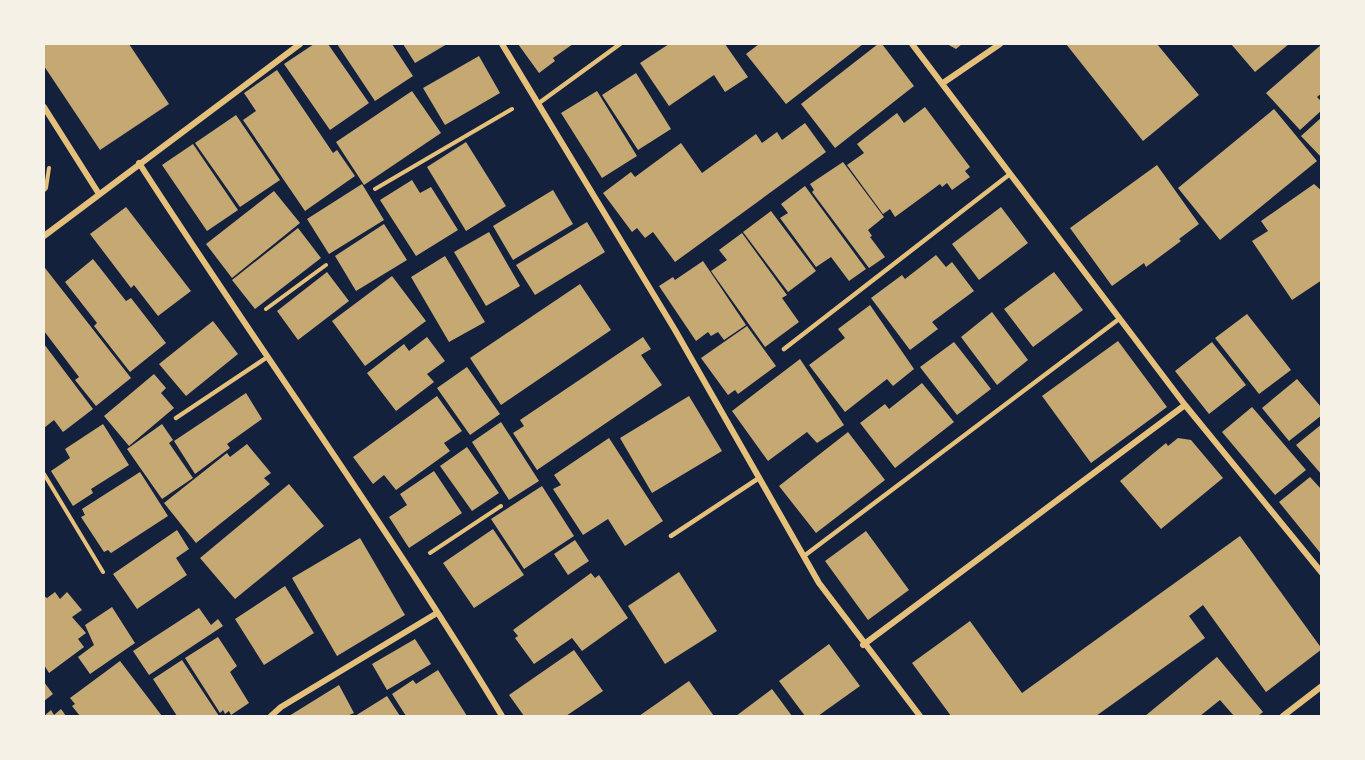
<svg xmlns="http://www.w3.org/2000/svg" width="1365" height="760" font-family="Figtree,sans-serif">
<rect width="100%" height="100%" fill="#14213d"/>
<path fill="#c6a872" d="M 44,44 L 129,44 L 169,104 L 100,150 L 44,66 Z
M 314,44 L 328,44 L 369,103 L 330,130 L 284,64 Z
M 337,44 L 392,44 L 413,76 L 375,101 Z
M 403,44 L 447,44 L 415,63 Z
M 518,44 L 573,44 L 553,58 L 555,61 L 539,73 Z
M 669,44 L 725,44 L 748,77 L 725,92 L 714,75 L 669,106 L 640,63 Z
M 759,44 L 863,44 L 786,104 L 746,54 Z
M 878,44 L 882,44 L 914,86 L 835,148 L 801,104 Z
M 947,44 L 962,44 L 956,49 Z
M 1066,44 L 1157,44 L 1199,95 L 1143,141 Z
M 1231,44 L 1289,44 L 1255,72 Z
M 1322,44 L 1322,93 L 1317,97 L 1322,102 L 1322,110 L 1300,130 L 1266,93 Z
M 479,56 L 500,93 L 445,125 L 423,88 Z
M 277,70 L 333,153 L 337,150 L 355,176 L 305,211 L 243,120 L 256,111 L 244,93 Z
M 636,73 L 671,129 L 638,150 L 602,95 Z
M 412,91 L 441,133 L 364,185 L 336,142 Z
M 597,91 L 637,156 L 602,178 L 561,113 Z
M 925,107 L 970,167 L 965,171 L 970,177 L 952,190 L 947,183 L 942,187 L 940,184 L 895,217 L 890,209 L 883,214 L 847,165 L 864,153 L 857,144 L 897,113 L 904,123 Z
M 1274,109 L 1317,161 L 1220,240 L 1178,188 Z
M 236,115 L 280,180 L 240,207 L 195,143 Z
M 1322,117 L 1322,158 L 1301,136 Z
M 805,123 L 826,152 L 675,262 L 653,232 L 645,238 L 637,228 L 632,232 L 603,193 L 631,172 L 635,177 L 681,143 L 702,173 L 756,134 L 762,143 L 777,132 L 782,140 Z
M 466,142 L 506,206 L 466,231 L 427,167 Z
M 193,144 L 238,210 L 207,231 L 162,165 Z
M 843,162 L 884,217 L 868,230 L 872,236 L 870,237 L 885,257 L 869,268 L 812,192 L 814,190 L 810,184 Z
M 1157,165 L 1199,224 L 1179,239 L 1181,241 L 1146,267 L 1144,263 L 1112,286 L 1070,228 Z
M 412,180 L 420,193 L 431,187 L 458,230 L 416,256 L 380,200 Z
M 362,184 L 384,220 L 329,254 L 307,219 Z
M 1314,184 L 1322,191 L 1322,280 L 1292,300 L 1252,241 L 1268,231 L 1261,221 Z
M 805,186 L 866,269 L 849,281 L 831,257 L 816,267 L 780,218 L 788,213 L 781,204 Z
M 553,190 L 573,224 L 513,260 L 493,226 Z
M 274,191 L 300,223 L 232,278 L 206,244 Z
M 126,207 L 191,291 L 158,316 L 134,285 L 131,288 L 90,234 Z
M 1001,207 L 1028,243 L 979,280 L 952,244 Z
M 771,211 L 816,271 L 788,292 L 743,232 Z
M 587,222 L 605,252 L 535,295 L 516,265 Z
M 384,224 L 407,260 L 356,291 L 335,256 Z
M 298,228 L 321,258 L 255,309 L 232,280 Z
M 489,232 L 520,286 L 486,306 L 454,252 Z
M 742,233 L 787,295 L 782,298 L 799,322 L 765,347 L 711,271 L 727,260 L 719,250 Z
M 936,255 L 946,267 L 952,262 L 974,291 L 932,322 L 938,329 L 910,350 L 871,298 L 902,275 L 905,279 Z
M 445,256 L 485,322 L 449,342 L 411,277 Z
M 93,259 L 126,301 L 131,298 L 166,343 L 130,372 L 94,326 L 97,323 L 65,282 Z
M 703,261 L 746,325 L 724,340 L 718,332 L 711,336 L 708,332 L 696,341 L 659,286 L 673,277 L 675,280 Z
M 45,268 L 131,378 L 96,406 L 75,380 L 79,377 L 44,331 Z
M 327,272 L 349,301 L 298,340 L 277,311 Z
M 1054,272 L 1083,310 L 1033,347 L 1004,309 Z
M 392,276 L 426,321 L 365,366 L 332,321 Z
M 580,284 L 611,330 L 501,405 L 470,358 Z
M 870,305 L 914,369 L 893,386 L 887,379 L 845,412 L 809,365 L 845,338 L 838,329 Z
M 992,312 L 1028,360 L 997,385 L 961,337 Z
M 1247,314 L 1291,370 L 1259,394 L 1215,338 Z
M 213,321 L 238,354 L 186,396 L 159,364 Z
M 747,326 L 776,366 L 738,394 L 735,390 L 728,395 L 701,358 Z
M 427,337 L 445,361 L 427,374 L 434,382 L 396,411 L 367,373 L 404,344 L 409,351 Z
M 643,337 L 651,349 L 641,355 L 662,385 L 537,470 L 513,433 L 524,426 L 520,420 Z
M 1118,341 L 1167,407 L 1091,463 L 1042,396 Z
M 954,342 L 991,389 L 957,415 L 920,367 Z
M 1212,342 L 1246,385 L 1209,414 L 1175,371 Z
M 44,344 L 93,409 L 63,432 L 54,420 L 44,428 Z
M 800,359 L 844,425 L 817,443 L 807,432 L 768,461 L 732,411 Z
M 467,367 L 500,414 L 470,435 L 437,388 Z
M 154,374 L 166,388 L 161,393 L 174,408 L 129,446 L 104,416 Z
M 1297,379 L 1322,408 L 1322,415 L 1289,441 L 1262,408 Z
M 922,383 L 954,422 L 895,468 L 860,423 L 885,404 L 889,409 Z
M 246,393 L 262,419 L 227,444 L 230,448 L 195,474 L 174,441 Z
M 437,396 L 462,431 L 444,443 L 450,451 L 396,490 L 384,475 L 373,484 L 353,457 Z
M 689,396 L 722,451 L 652,493 L 620,438 Z
M 1252,407 L 1306,470 L 1275,495 L 1222,432 Z
M 501,422 L 539,481 L 509,500 L 472,442 Z
M 103,424 L 129,465 L 91,489 L 93,493 L 73,506 L 51,471 L 70,458 L 65,449 Z
M 162,424 L 173,440 L 169,443 L 193,478 L 162,499 L 127,449 Z
M 1322,424 L 1322,475 L 1296,445 Z
M 848,432 L 885,480 L 816,533 L 779,486 Z
M 609,438 L 663,521 L 625,546 L 608,519 L 583,535 L 553,489 L 561,485 L 554,475 Z
M 1178,438 L 1191,440 L 1223,478 L 1161,529 L 1120,481 L 1166,443 L 1168,446 Z
M 247,444 L 271,473 L 264,478 L 270,484 L 196,543 L 164,503 L 227,453 L 230,457 Z
M 467,447 L 499,493 L 472,511 L 440,466 Z
M 434,471 L 462,513 L 409,548 L 389,517 L 407,505 L 400,494 Z
M 140,472 L 168,516 L 111,553 L 108,550 L 104,552 L 81,517 L 85,515 L 82,509 Z
M 1310,477 L 1322,490 L 1322,555 L 1279,502 Z
M 289,484 L 324,526 L 235,599 L 200,558 Z
M 542,486 L 574,536 L 524,569 L 491,519 Z
M 493,529 L 524,575 L 474,608 L 443,563 Z
M 177,530 L 189,549 L 176,558 L 187,575 L 137,609 L 113,574 Z
M 866,531 L 909,590 L 868,620 L 825,561 Z
M 1240,536 L 1322,649 L 1266,692 L 1203,605 L 1189,616 L 1205,638 L 1096,716 L 951,716 L 912,663 L 970,621 L 1022,693 Z
M 360,538 L 405,615 L 337,656 L 292,578 Z
M 575,540 L 589,561 L 568,575 L 554,554 Z
M 679,572 L 717,631 L 665,664 L 628,606 Z
M 591,573 L 595,578 L 599,575 L 628,618 L 582,651 L 572,638 L 534,664 L 515,638 L 518,636 L 513,630 Z
M 285,586 L 314,633 L 264,665 L 235,619 Z
M 55,592 L 60,599 L 67,592 L 82,610 L 72,617 L 86,633 L 78,639 L 84,647 L 49,673 L 44,665 L 44,596 L 47,598 Z
M 112,607 L 135,643 L 90,674 L 78,657 L 94,645 L 85,625 Z
M 199,608 L 211,625 L 218,619 L 223,626 L 149,675 L 133,651 Z
M 218,637 L 237,666 L 230,672 L 249,703 L 231,715 L 229,711 L 225,714 L 223,710 L 220,713 L 185,658 Z
M 415,639 L 431,664 L 387,690 L 372,664 Z
M 829,644 L 860,686 L 818,716 L 805,716 L 779,681 Z
M 574,650 L 603,691 L 566,716 L 524,716 L 509,695 Z
M 1217,657 L 1263,712 L 1258,716 L 1234,716 L 1220,700 L 1200,716 L 1145,716 Z
M 182,660 L 219,716 L 177,716 L 153,679 Z
M 120,661 L 162,716 L 80,716 L 72,706 L 75,704 L 70,698 Z
M 438,670 L 467,716 L 406,716 L 392,694 L 413,680 L 416,684 Z
M 689,681 L 714,716 L 639,716 Z
M 44,682 L 53,694 L 44,701 Z
M 339,685 L 354,713 L 347,716 L 289,716 Z
M 772,689 L 792,716 L 736,716 Z
M 387,696 L 400,716 L 355,716 Z
M 61,709 L 66,716 L 44,716 L 51,710 L 54,715 Z"/>
<g fill="none" stroke-linecap="round" stroke-linejoin="round">
<path stroke="#e5c07b" stroke-width="4" d="M 375,189 L 512,109
M 44,190 L 46,188 L 49,168
M 266,309 L 326,265
M 44,474 L 103,572
M 430,553 L 501,506"/>
<path stroke="#e5c07b" stroke-width="4.5" d="M 539,103 L 620,44
M 784,349 L 1010,174
M 176,418 L 266,358
M 671,536 L 759,478
M 804,556 L 1119,319"/>
<path stroke="#e5c07b" stroke-width="6" d="M 502,44 L 675,330 L 819,583 L 920,716
M 912,44 L 1185,405 L 1322,573
M 943,83 L 1000,44
M 44,107 L 99,194
M 139,163 C 258,348 388,527 502,716
M 44,236 L 300,44
M 863,645 L 1185,405
M 271,716 L 281,707 L 437,613
M 1283,716 L 1322,686"/>
</g>
<rect width="1365" height="760" fill="none" stroke="#f6f1e7" stroke-width="90"/>
</svg>
